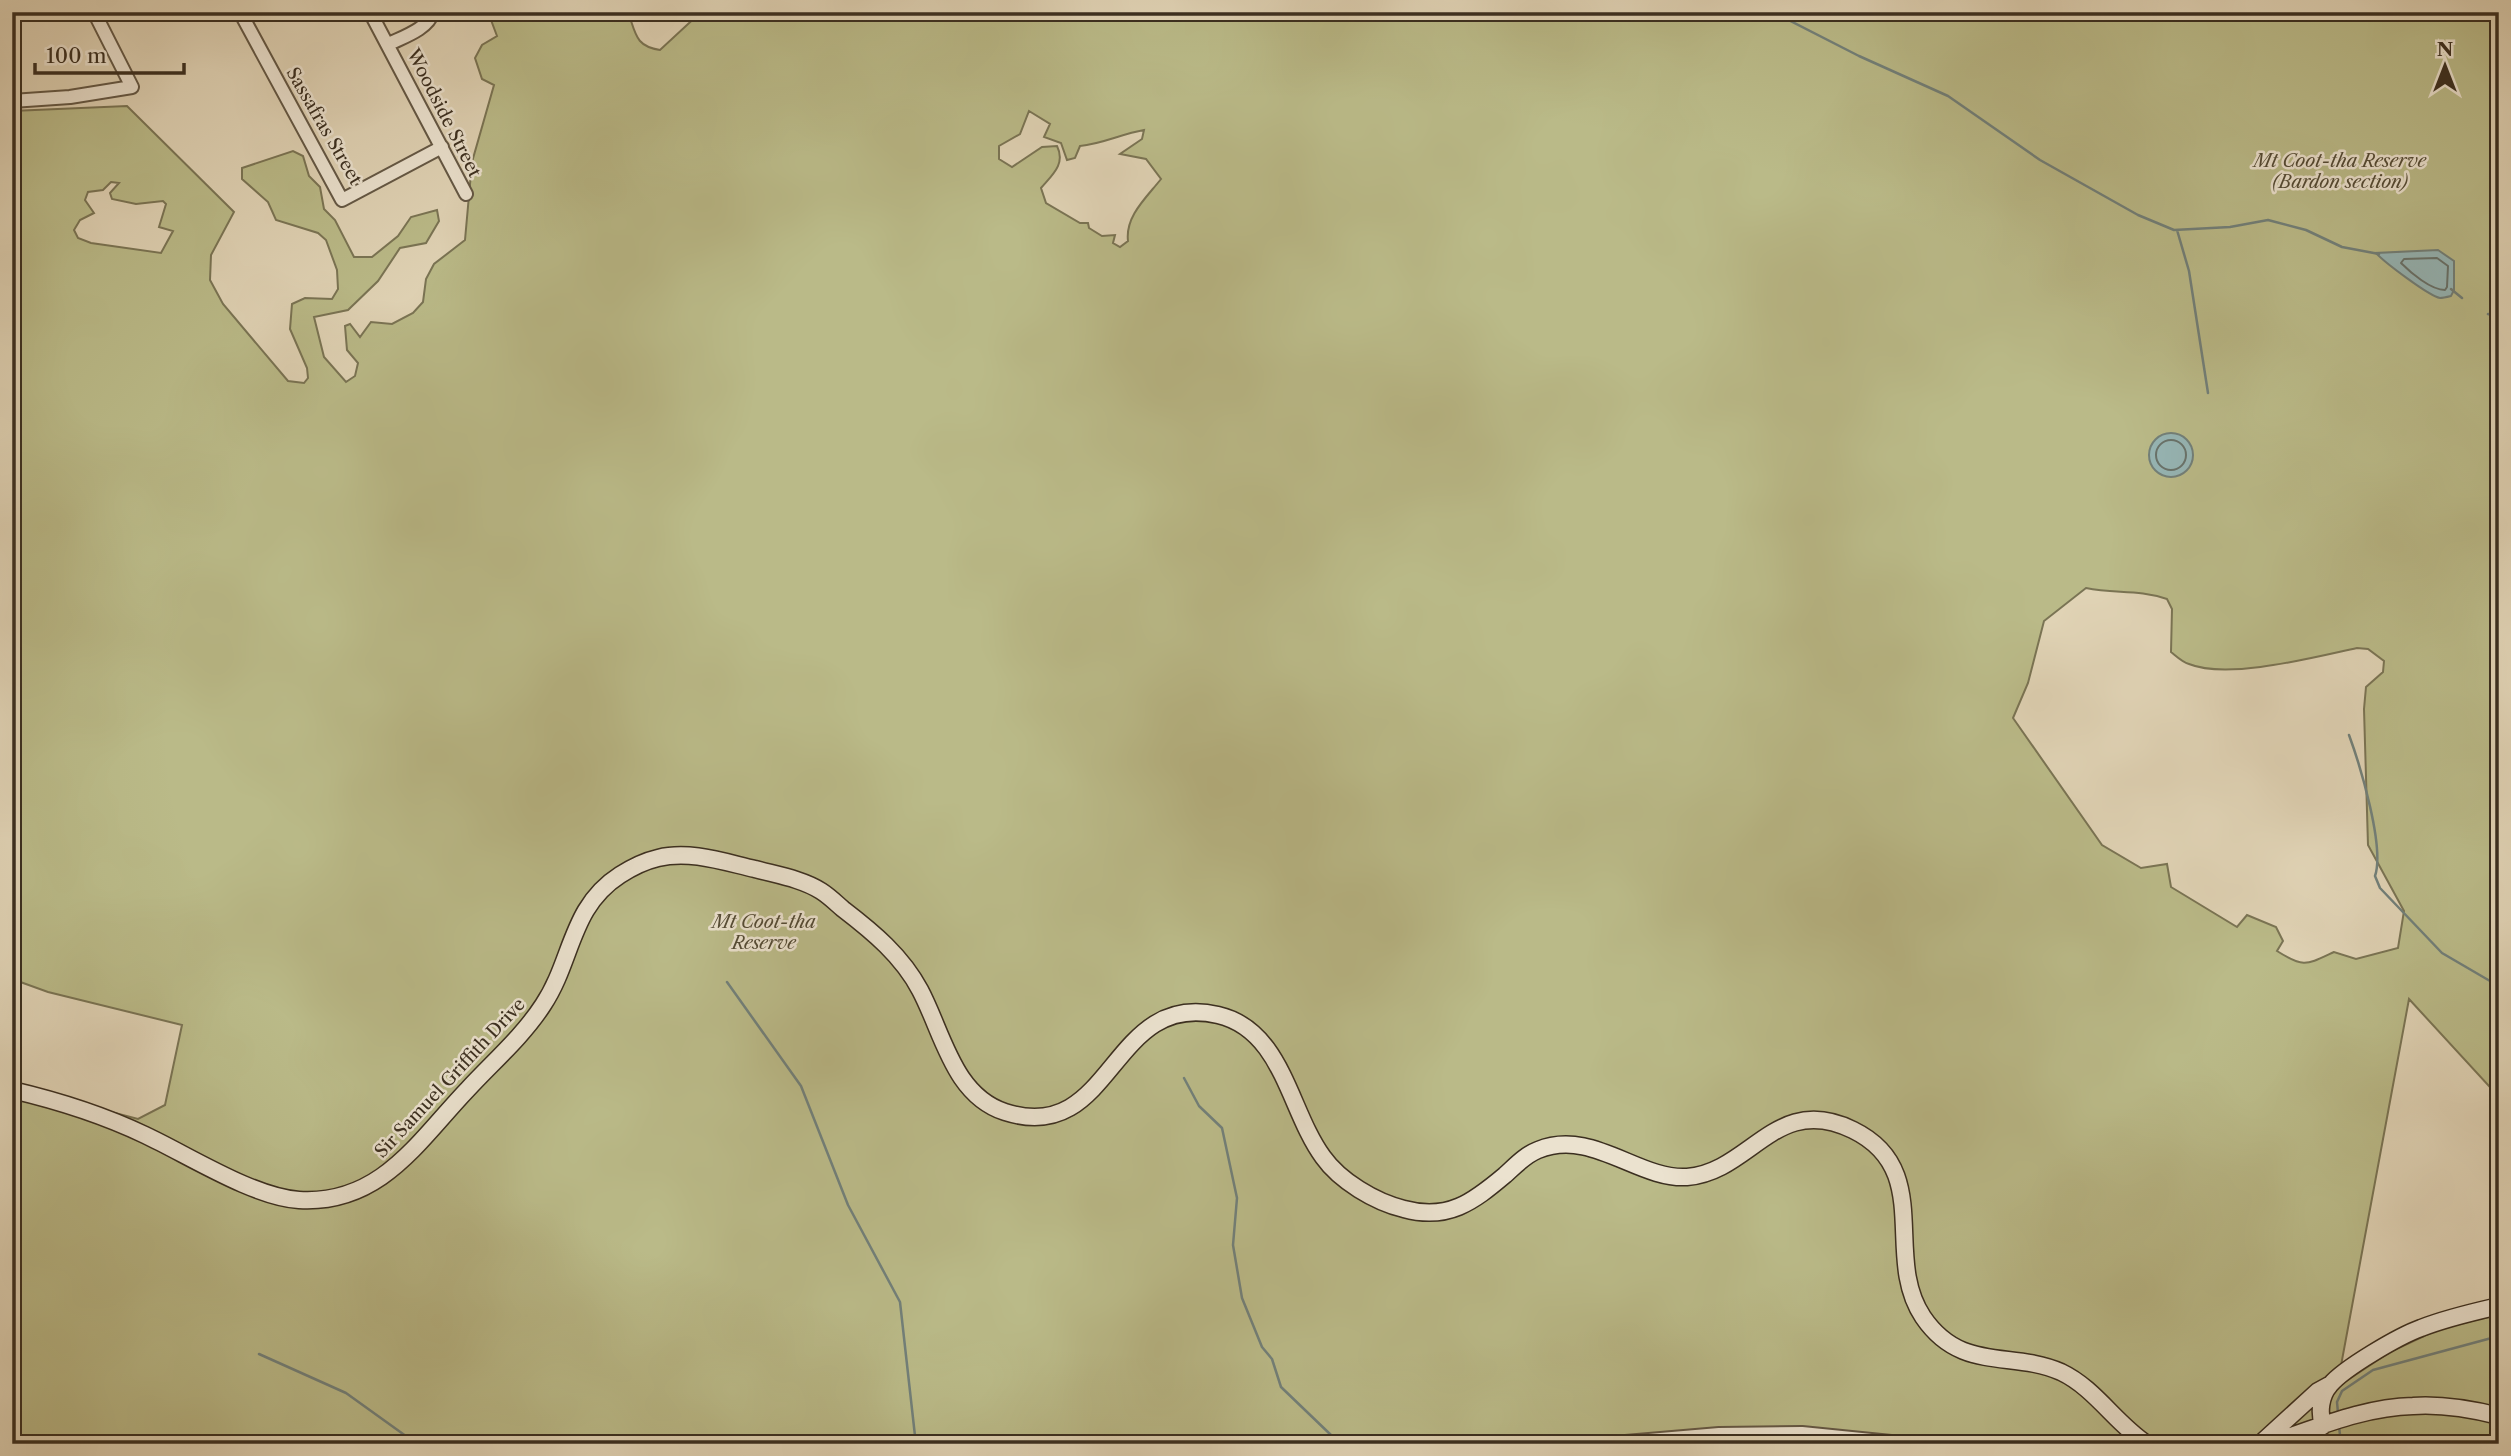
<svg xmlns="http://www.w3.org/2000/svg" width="2511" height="1456" font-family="'Libre Caslon Text',serif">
<rect width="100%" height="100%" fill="#e0d3b5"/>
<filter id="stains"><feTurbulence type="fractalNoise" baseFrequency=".00286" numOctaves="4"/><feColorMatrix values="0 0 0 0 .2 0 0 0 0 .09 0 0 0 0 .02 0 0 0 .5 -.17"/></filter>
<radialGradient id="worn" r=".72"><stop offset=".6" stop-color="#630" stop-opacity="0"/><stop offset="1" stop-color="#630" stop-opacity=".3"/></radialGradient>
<path fill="#baba88" stroke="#7a7454" stroke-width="2" fill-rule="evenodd" d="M 488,12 L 628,12 C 636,34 635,46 660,50 L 701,12 L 2499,12 L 2499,1097 L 2409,999 L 2337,1387 L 2390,1352 L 2439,1329 L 2499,1314 L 2499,1444 L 12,1444 L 12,1086 L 138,1119 L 165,1105 L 182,1025 L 48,992 L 12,979 L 12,111 L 127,106 L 234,212 L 211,255 L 210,280 L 223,304 L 288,381 L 304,383 L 308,378 L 307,368 L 290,329 L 292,304 L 305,298 L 332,299 L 338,289 L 337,270 L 326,240 L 318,233 L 276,220 L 268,202 L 242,179 L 242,168 L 293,151 L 303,156 L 309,176 L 320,187 L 324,209 L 335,220 L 354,257 L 372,257 L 398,236 L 411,217 L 437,210 L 439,221 L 426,243 L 400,248 L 378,281 L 348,310 L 314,317 L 324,357 L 346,382 L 355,376 L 358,363 L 347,350 L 345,326 L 350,324 L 360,337 L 371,322 L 392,324 L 413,313 L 423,302 L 426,279 L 434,264 L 465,240 L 472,162 L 494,85 L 482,79 L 475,58 L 482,45 L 497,36 ZM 1029,111 L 1050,124 L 1044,137 L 1061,143 L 1067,160 L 1075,158 L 1080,146 C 1102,144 1121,134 1144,130 L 1142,139 L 1120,154 L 1146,159 L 1161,179 C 1147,197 1125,216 1128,241 L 1120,247 L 1113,243 L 1115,235 L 1102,236 L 1089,228 L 1088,223 L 1080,223 L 1046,203 L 1041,188 C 1052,175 1066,164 1057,146 L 1042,147 L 1012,167 L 999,159 L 999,146 L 1020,134 ZM 111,182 L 119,183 L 110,193 L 112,199 L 136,204 L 163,201 L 166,204 L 159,227 L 173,231 L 161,253 L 91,243 L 78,238 L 74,230 L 80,220 L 94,213 L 85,200 L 88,192 L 103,190 ZM 2086,588 C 2115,594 2138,589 2167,599 L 2172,609 L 2171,652 C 2176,656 2182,662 2189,664 C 2228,680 2315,657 2357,648 L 2368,649 L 2384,661 L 2383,672 L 2366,687 L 2364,709 L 2368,845 L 2404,911 L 2398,948 L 2356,959 L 2334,952 C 2306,965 2304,968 2277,951 L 2283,941 L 2276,927 L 2247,915 L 2237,927 L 2171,887 L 2167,864 L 2141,868 L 2102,845 L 2013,718 L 2028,683 L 2044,621 Z"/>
<path fill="#96b6b6" stroke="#72807a" stroke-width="2" d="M 2438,250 L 2454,261 L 2454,290 L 2451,296 C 2447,297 2443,298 2440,298 C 2429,296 2384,262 2376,253 Z
M2149 455a22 22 0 1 1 44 0a22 22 0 1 1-44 0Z"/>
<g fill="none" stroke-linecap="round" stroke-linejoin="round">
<path stroke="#68726b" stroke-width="2" d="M 2437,258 L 2448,266 L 2447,287 L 2445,290 C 2431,290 2411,273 2401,263 L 2404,259 Z
M2156 455a15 15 0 1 1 30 0a15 15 0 1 1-30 0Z"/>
<path stroke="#72807a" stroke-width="2.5" d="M 1773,12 L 1859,56 L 1948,96 L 2040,160 L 2138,215 L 2174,230 L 2230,227 L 2268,220 L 2306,230 L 2342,247 L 2379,254
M 2177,230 L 2189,271 L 2208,393
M 2451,289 L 2462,298
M 2488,314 L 2499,317
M 2349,735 C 2360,765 2385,847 2375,876 L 2380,888 L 2442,953 L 2490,981 L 2499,990
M 727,982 L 801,1086 L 848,1205 L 900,1302 L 915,1436 L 919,1444
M 1184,1078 L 1199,1106 L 1222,1128 L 1237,1198 L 1233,1245 L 1242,1298 L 1262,1347 L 1272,1359 L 1281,1387 L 1331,1435 L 1351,1444
M 259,1354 L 346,1393 L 417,1444
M 2338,1413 L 2337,1402 L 2342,1391 L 2373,1370 L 2499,1336
M 2339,1426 L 2341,1444
M 1513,1444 L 1523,1444"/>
<g stroke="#645845" stroke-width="16">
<path id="street" d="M 240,12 L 342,200 L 442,147
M 370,12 L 466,194
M 389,44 C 403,37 428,29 433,12
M 12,101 L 70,97 L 132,87 L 94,12
M 1602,1444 L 1719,1434 L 1802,1433 L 1911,1444
M 2311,1444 L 2323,1426"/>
</g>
<g stroke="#3b2f20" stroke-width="19">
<path id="secondary" d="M 12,1090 C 59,1101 101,1114 145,1135 C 188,1155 253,1197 299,1200 C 381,1205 419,1140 468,1089 C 493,1062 523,1036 543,1005 C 573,960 570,907 620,875 C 631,868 645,861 658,858 C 690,850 724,862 755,869 C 777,875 802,879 821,891 C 829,896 836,903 843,909 C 873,932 902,956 920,990 C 943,1033 953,1095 1005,1112 C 1114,1147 1109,990 1218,1015 C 1283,1030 1289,1111 1323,1157 C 1340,1181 1375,1202 1404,1209 C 1448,1221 1473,1202 1505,1175 C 1515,1166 1525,1155 1538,1150 C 1592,1128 1638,1180 1687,1177 C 1751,1172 1776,1092 1853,1130 C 1935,1170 1882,1256 1923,1317 C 1961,1373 2011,1350 2061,1372 C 2095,1388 2116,1424 2147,1444
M 2323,1426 C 2319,1413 2320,1396 2330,1385 C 2344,1368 2399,1336 2421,1328 C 2446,1318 2473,1312 2499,1306
M 2260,1444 L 2318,1391 L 2329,1385
M 2267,1444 C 2314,1429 2363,1407 2413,1406 C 2441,1404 2471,1409 2499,1416"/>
</g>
<use href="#street" stroke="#ebe2cf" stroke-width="12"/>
<use href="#secondary" stroke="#ebe2cf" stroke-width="16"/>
</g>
<g text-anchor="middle" stroke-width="5" stroke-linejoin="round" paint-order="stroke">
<g font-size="18" fill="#3b2f20" stroke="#ebe2cf">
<text transform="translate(444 113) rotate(63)" y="6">Woodside Street</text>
<text transform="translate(324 126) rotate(60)" y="6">Sassafras Street</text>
<text transform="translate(450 1078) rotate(-47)" y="6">Sir Samuel Griffith Drive</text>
</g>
<g font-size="18" font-style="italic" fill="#544b35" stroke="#ebe2cf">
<text x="2340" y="167">Mt Coot-tha Reserve<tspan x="2340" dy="21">(Bardon section)</tspan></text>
<text x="764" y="928">Mt Coot-tha<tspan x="764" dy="21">Reserve</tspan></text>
</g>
</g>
<rect width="2511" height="1456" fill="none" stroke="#e0d3b5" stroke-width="42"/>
<rect x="14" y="14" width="2483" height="1428" fill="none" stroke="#3b2f20" stroke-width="3.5"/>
<rect x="21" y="21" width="2469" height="1414" fill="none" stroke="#3b2f20" stroke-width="2"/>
<g transform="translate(2445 66)" stroke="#ebe2cf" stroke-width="5" paint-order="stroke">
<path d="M0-5L12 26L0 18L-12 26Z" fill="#3b2f20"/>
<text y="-10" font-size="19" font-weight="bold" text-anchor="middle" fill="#3b2f20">N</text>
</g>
<path d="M35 63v10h149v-10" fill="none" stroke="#3b2f20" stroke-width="3.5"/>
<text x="46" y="63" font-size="21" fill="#3b2f20" stroke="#ebe2cf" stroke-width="5" paint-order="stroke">100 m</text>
<rect width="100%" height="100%" filter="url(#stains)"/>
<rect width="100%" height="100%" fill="url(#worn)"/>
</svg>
